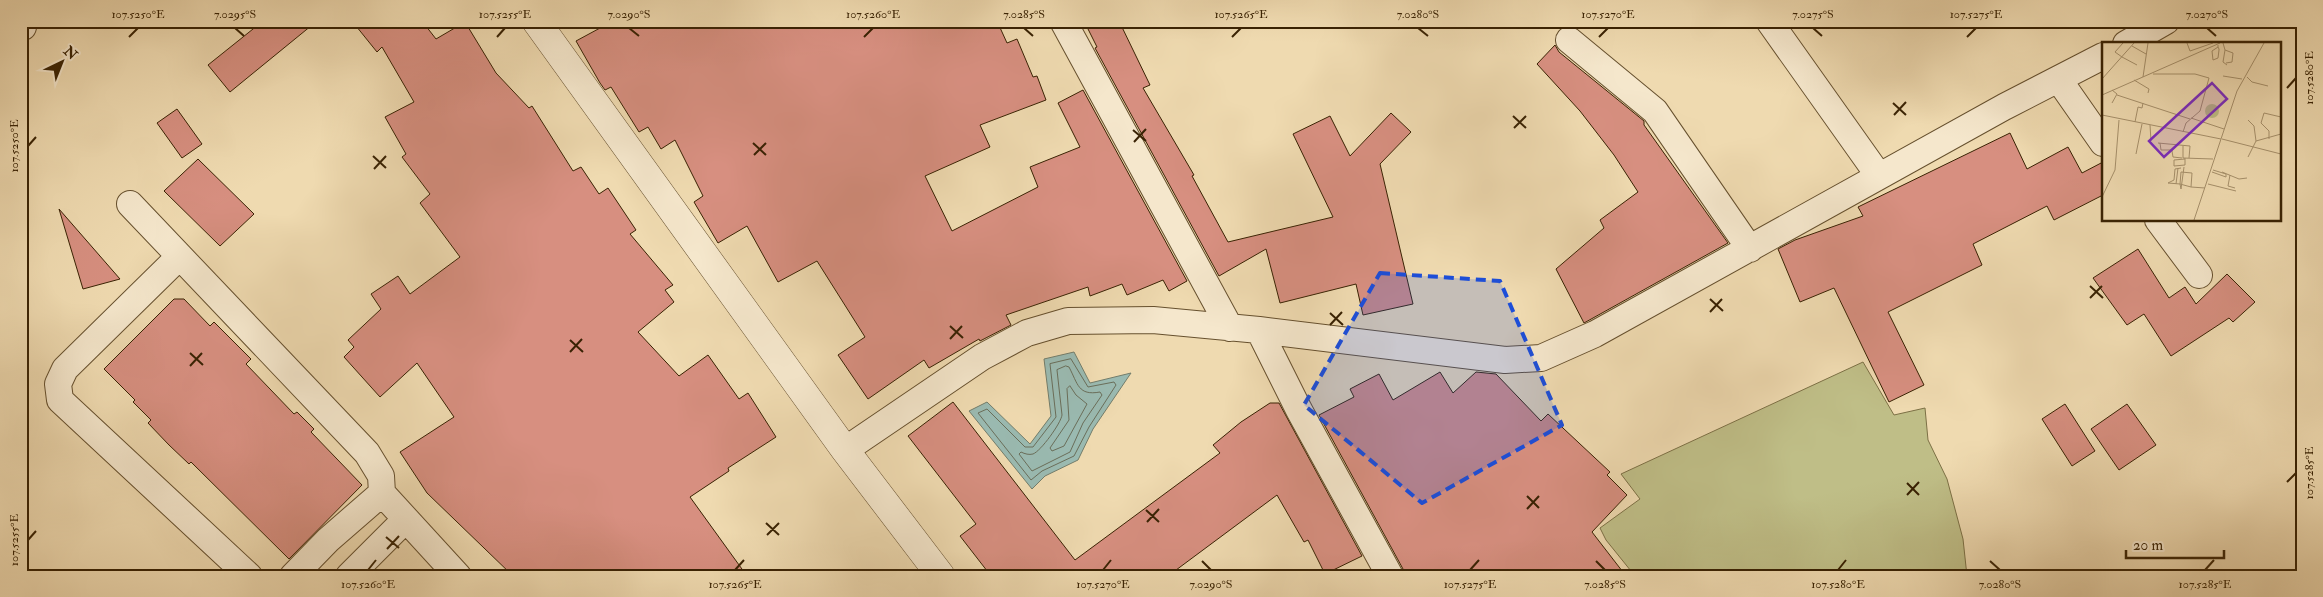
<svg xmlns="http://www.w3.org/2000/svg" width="2323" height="597" font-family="'IM FELL Double Pica',serif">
<rect width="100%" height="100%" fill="#efdab0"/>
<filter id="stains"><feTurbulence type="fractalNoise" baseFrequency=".004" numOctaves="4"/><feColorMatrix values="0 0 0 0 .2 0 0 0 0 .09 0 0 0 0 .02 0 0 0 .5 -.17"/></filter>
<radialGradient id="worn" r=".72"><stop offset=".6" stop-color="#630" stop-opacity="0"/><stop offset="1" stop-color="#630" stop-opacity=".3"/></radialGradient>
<path fill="#bfbe87" stroke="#7c7045" d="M 1863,362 L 1894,415 L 1925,408 L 1928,440 L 1947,479 L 1963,539 L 1967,576 L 1635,576 L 1606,540 L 1600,528 L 1640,499 L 1621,474 Z"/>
<path fill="#9abab1" stroke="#737d6b" d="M 1074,352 L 1090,383 L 1131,373 L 1093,429 L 1078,460 L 1045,476 L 1032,489 L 969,411 L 987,402 L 1030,444 L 1051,416 L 1044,359 Z"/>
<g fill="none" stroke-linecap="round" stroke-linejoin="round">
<path stroke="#6a6e5a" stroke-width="1" d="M 1071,359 L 1088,387 L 1114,382 L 1116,385 L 1089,427 L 1074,456 L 1042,471 L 1031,480 L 978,413 L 987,409 L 1025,447 L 1033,447 L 1056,417 L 1050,364 Z
M 1066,366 L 1069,367 C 1078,384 1078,396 1100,392 L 1102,395 L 1083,423 L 1070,452 L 1032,471 L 1019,454 L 1021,452 C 1025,454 1029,455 1033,454 C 1041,451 1061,423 1062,415 L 1057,370 Z
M 1070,386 L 1076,395 L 1087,404 L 1064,446 L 1052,451 L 1050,448 L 1069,420 L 1067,389 Z"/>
</g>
<path fill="#d78f80" stroke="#392203" d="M 263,21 L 317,21 L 230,92 L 208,65 Z
M 352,21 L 422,21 L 436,39 L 465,22 L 496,73 L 529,108 L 532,106 L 573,171 L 581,167 L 599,194 L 608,188 L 636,230 L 630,234 L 673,285 L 665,290 L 674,302 L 638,332 L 679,376 L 708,355 L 739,399 L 748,393 L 776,437 L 728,468 L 729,471 L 690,497 L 747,576 L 513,576 L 427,493 L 400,452 L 454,417 L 417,363 L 380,397 L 344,357 L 354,347 L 348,340 L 381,309 L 371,294 L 398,276 L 410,294 L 460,257 L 420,203 L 430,194 L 402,157 L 406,154 L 385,117 L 414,102 L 382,47 L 377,52 Z
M 613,21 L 997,21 L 1007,43 L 1017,39 L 1033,77 L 1037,76 L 1046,100 L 980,125 L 990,147 L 925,176 L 952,231 L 1038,187 L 1030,167 L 1080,147 L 1058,103 L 1083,90 L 1187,281 L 1169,291 L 1163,280 L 1127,295 L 1122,284 L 1090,296 L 1088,287 L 1006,315 L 1011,325 L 980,341 L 979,339 L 929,368 L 924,360 L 868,399 L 838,355 L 865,337 L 817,261 L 778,282 L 747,226 L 718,243 L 694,202 L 703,196 L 675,140 L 661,149 L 648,127 L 639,132 L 611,87 L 605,90 L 600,83 L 576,41 Z
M 1084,21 L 1119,21 L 1150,85 L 1143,88 L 1194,175 L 1192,176 L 1228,242 L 1333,217 L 1293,134 L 1330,116 L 1350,156 L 1391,113 L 1411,132 L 1380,164 L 1413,304 L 1363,315 L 1356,284 L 1280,303 L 1266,249 L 1219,276 L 1095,48 L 1097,47 Z
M 1555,45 L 1559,52 L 1644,121 L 1644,125 L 1728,243 L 1584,323 L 1556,269 L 1604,228 L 1600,220 L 1638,192 L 1614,155 L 1580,111 L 1537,64 Z
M 177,109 L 202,144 L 182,158 L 157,123 Z
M 2010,133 L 2027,169 L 2068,147 L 2082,173 L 2103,162 L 2103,195 L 2054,220 L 2047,206 L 1973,244 L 1982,265 L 1888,312 L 1924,385 L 1889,402 L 1834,288 L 1800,302 L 1778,249 L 1795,240 L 1863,216 L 1858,207 Z
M 198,159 L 254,214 L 220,246 L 164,191 Z
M 59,209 L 120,279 L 83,289 Z
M 2138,249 L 2169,298 L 2185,287 L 2196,304 L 2227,274 L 2255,302 L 2233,322 L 2229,318 L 2171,356 L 2144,314 L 2127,325 L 2093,278 Z
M 174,299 L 184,299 L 210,326 L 214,322 L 251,359 L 246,364 L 294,414 L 297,412 L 314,429 L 311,432 L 362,485 L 289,559 L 191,462 L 189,464 L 169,445 L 148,423 L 151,420 L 133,402 L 135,400 L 104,369 Z
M 1440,372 L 1453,393 L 1476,372 L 1496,374 L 1541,421 L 1548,414 L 1610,472 L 1607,475 L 1627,495 L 1592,532 L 1626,576 L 1405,576 L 1403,569 L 1319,415 L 1354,397 L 1350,389 L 1379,374 L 1393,400 Z
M 953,402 L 1075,560 L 1220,453 L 1213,445 L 1241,422 L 1270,403 L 1279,403 L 1362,556 L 1325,574 L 1308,540 L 1304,542 L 1277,495 L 1168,576 L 991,576 L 960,536 L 976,524 L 908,436 Z
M 2065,404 L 2095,451 L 2072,466 L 2042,419 Z
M 2127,404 L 2156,445 L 2119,470 L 2091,429 Z"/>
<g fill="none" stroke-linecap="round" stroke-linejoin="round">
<g stroke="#66502e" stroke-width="28">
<path id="minor" d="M 1063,21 L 1230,328
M 1769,21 L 1879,176
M 21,24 L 23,27
M 1569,40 L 1655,111 L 1750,249
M 2126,44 L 2166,21
M 2059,80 L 2103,143
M 130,204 L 367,453 L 381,476 L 382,493 L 458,576
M 2158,220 L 2199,275
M 179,257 L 65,369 L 58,384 L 60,400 L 249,576
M 1259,330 L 1299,410 L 1390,576
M 845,450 L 982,357 L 1027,333 L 1068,321 L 1153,320 L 1259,330 L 1505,360 L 1541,358 L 1595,334 L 2004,107 L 2103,56
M 293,576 L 328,540 L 382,493
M 349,576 L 405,520"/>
</g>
<g stroke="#66502e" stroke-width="29">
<path id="tertiary" d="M 536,21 L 845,450 L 941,576"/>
</g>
<use href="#minor" stroke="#f5e7cc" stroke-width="26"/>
<use href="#tertiary" stroke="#f5e7cc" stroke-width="28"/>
</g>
<path fill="#1d4ed8" fill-opacity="0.2" stroke="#1d4ed8" stroke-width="4" stroke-dasharray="10 6" stroke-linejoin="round" d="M 1380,273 L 1500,281 L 1562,425 L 1422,503 L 1304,405 Z"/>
<path fill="none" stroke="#392203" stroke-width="2" d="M 235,28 L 244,36M 629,28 L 639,36M 1024,28 L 1033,36M 1418,28 L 1428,36M 1813,28 L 1822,36M 2207,28 L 2216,36M 129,37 L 138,28M 497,37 L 505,28M 864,37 L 873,28M 1232,37 L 1241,28M 1599,37 L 1608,28M 1967,37 L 1976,28M 2287,88 L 2296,78M 1893,103 L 1906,115M 1894,115 L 1906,102M 1513,116 L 1526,128M 1514,128 L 1526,116M 1133,130 L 1146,141M 1134,142 L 1146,129M 753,143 L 766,155M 28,146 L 36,137M 754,155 L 766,143M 373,156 L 386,168M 374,169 L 386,156M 2090,286 L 2103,298M 2090,298 L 2102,286M 1710,299 L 1723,311M 1710,312 L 1722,299M 1330,313 L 1343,325M 1330,325 L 1342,312M 950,326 L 963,338M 950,339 L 962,326M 570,340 L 583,352M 570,352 L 582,339M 190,353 L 203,365M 190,366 L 202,353M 2287,482 L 2296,473M 1907,483 L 1919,495M 1907,495 L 1919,482M 1527,496 L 1539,508M 1527,509 L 1539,496M 1146,510 L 1159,522M 1147,522 L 1159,509M 766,523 L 779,535M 767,535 L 779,523M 386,537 L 399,548M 28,540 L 36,531M 387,549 L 399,536M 1202,561 L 1211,570M 1596,561 L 1605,570M 1990,561 L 2000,570M 368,570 L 376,560M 735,570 L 744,560M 1103,570 L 1111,560M 1470,570 L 1479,560M 1838,570 L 1846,560M 2205,570 L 2214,560"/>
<g transform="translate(2102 42)">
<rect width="179" height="179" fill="#efdab0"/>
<path d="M103 69a7 7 0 1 1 14 0a7 7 0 1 1-14 0Z" fill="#bfbe87"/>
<path fill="none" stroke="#a6906b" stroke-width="1" d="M 85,1 L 88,9 L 111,1M 121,1 L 123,8 L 131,11 L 130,20 L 124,21M 116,3 L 116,5 L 117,7 L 117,8 L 116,16 L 111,18 L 110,9 L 116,5M 30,4 L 44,12M 123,8 L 121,20 L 125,23M 20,15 L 13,10 L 21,1M 20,15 L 35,23M 51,32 L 93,32 L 107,36 L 98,69 L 84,81 L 81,90M 121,34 L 140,37M 41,35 L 46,1M 145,35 L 150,40 L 166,44M 0,37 L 32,1M 32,38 L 47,47 L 46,51M 10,48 L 15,52 L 10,61M 0,53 L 118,1M 15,53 L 88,77M 0,73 L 119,97M 89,76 L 122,87M 146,78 L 152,84 L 154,99M 33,80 L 36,65 L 40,66 L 41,61M 48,83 L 49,99M 120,97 L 179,112M 167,97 L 167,89 L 159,81 L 162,71 L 179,75M 56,101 L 88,104 L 87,116M 58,101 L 59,108 L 71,108M 81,104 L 81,116 L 111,117M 70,109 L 71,115 L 80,116M 34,112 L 40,82M 146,115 L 154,99 L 179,92M 83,116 L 83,123 L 72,124 L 72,118 L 83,117M 79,126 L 73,127 L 72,138 L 66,141 L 78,142 L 79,147 L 82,125M 110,130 L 124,135 L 124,132 L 111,128M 120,130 L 137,137 L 145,136M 128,133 L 126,144 L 133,146M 74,142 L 76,126M 106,142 L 134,149M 89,145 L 90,131 L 79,130 L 78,142 L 89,145 L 103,146M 0,155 L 13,128 L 17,78M 92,178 L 135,49 L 162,1"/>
<path fill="#7b2cbf" fill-opacity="0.15" stroke="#7b2cbf" stroke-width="2.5" d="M 110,41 L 125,57 L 62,115 L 47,99 Z"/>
<rect width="179" height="179" fill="none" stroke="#392203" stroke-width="2.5"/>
</g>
<rect width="2323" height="597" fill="none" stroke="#efdab0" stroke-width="55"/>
<g transform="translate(62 62) rotate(43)" stroke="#f5e7cc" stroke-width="4" paint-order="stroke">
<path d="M0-4L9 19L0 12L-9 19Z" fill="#392203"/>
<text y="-8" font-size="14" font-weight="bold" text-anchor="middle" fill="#392203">N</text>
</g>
<path d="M2126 550v8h98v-8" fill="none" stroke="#392203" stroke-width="2.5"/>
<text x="2133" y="550" font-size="15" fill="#392203" stroke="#f5e7cc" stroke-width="4" paint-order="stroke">20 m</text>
<rect x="28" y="28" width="2268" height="542" fill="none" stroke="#392203" stroke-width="2"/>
<g font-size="12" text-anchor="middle" fill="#392203">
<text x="138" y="18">107.5250°E</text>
<text x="235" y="18">7.0295°S</text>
<text x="505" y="18">107.5255°E</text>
<text x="629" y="18">7.0290°S</text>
<text x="873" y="18">107.5260°E</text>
<text x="1024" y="18">7.0285°S</text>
<text x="1241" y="18">107.5265°E</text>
<text x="1418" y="18">7.0280°S</text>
<text x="1608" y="18">107.5270°E</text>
<text x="1813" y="18">7.0275°S</text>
<text x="1976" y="18">107.5275°E</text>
<text x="2207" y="18">7.0270°S</text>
<text transform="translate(2309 78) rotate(-90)" y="4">107.5280°E</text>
<text transform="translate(14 146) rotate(-90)" y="4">107.5250°E</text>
<text transform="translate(2309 473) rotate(-90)" y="4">107.5285°E</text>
<text transform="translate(14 540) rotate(-90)" y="4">107.5255°E</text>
<text x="368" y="588">107.5260°E</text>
<text x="735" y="588">107.5265°E</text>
<text x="1103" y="588">107.5270°E</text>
<text x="1211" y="588">7.0290°S</text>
<text x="1470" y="588">107.5275°E</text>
<text x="1605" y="588">7.0285°S</text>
<text x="1838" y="588">107.5280°E</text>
<text x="2000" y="588">7.0280°S</text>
<text x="2205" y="588">107.5285°E</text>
</g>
<rect width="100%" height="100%" filter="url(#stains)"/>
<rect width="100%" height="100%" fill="url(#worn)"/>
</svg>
